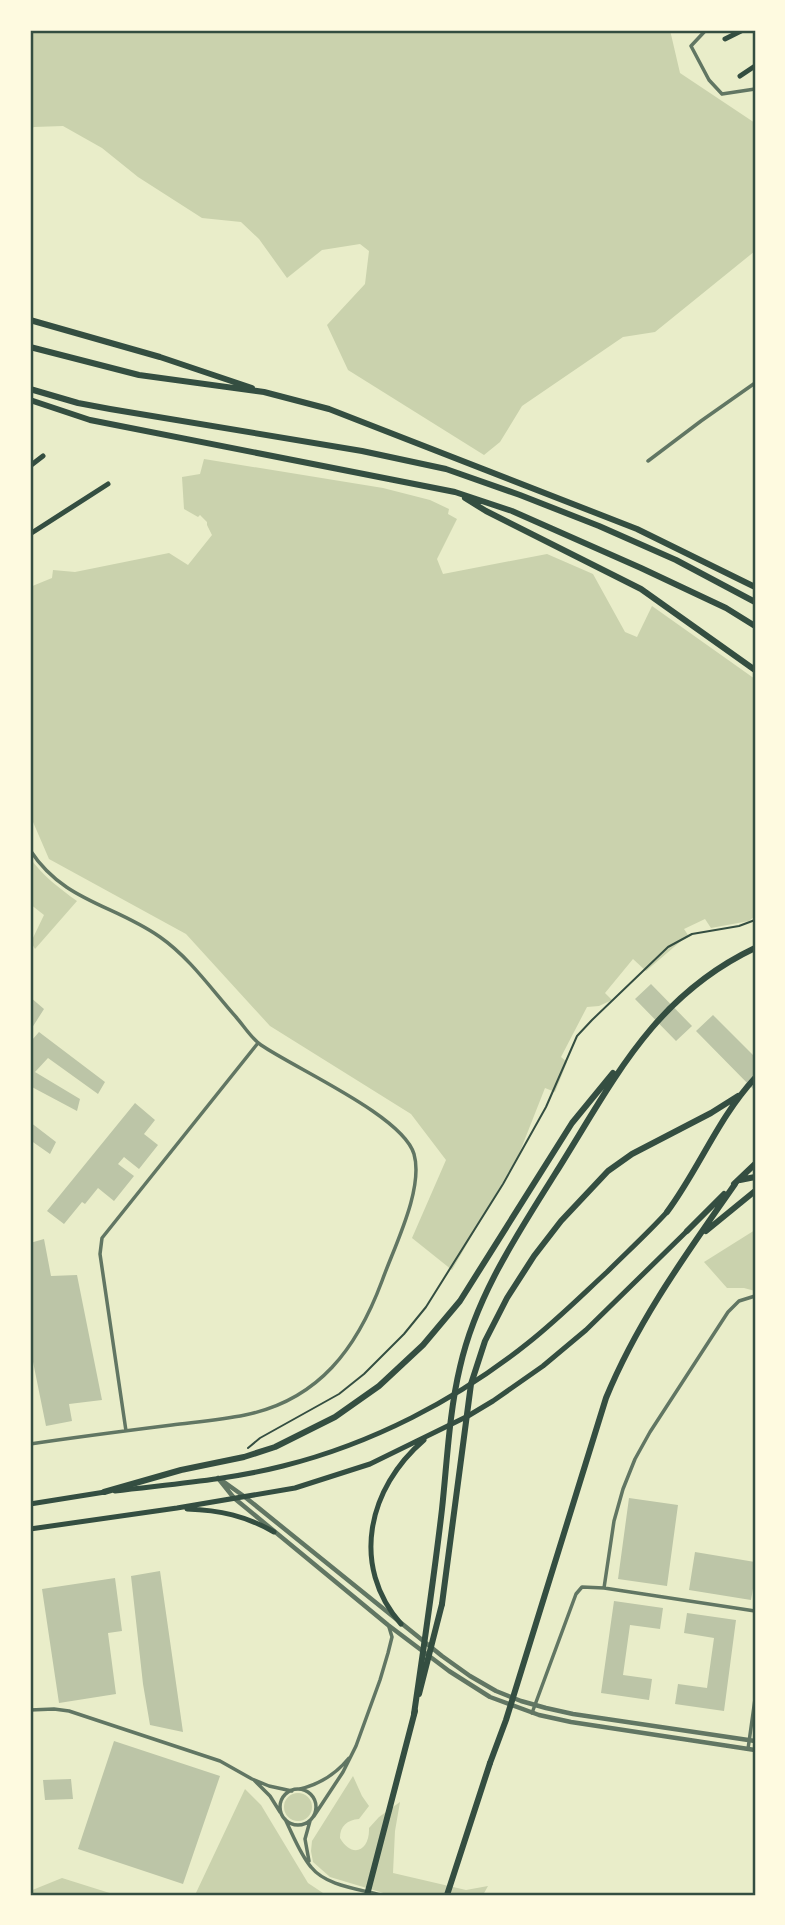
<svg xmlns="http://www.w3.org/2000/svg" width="785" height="1925" font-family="'PT Serif',serif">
<rect width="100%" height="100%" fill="#e9edc9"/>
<path fill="#cad2ad" d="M 30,30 L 670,30 L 680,73 L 755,123 L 755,251 L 655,332 L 623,337 L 522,406 L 500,442 L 484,455 L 348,370 L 327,325 L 365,284 L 369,251 L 360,244 L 322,250 L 287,278 L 259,239 L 241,222 L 202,218 L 138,177 L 102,148 L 63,126 L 34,127 L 30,129 Z
M 204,459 L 383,488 L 430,500 L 449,509 L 448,514 L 457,519 L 437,559 L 443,574 L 547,554 L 593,574 L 625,632 L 637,637 L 652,606 L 755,679 L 755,916 L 749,921 L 711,928 L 705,919 L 684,929 L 688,935 L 646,971 L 633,959 L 605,993 L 612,1000 L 599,1006 L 587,1007 L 561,1057 L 567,1062 L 555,1092 L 545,1088 L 519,1154 L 452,1270 L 412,1238 L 446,1160 L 411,1114 L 270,1026 L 186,934 L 49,859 L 30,815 L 30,587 L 52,578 L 53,570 L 75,572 L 169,553 L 188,565 L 212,535 L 207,525 L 207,522 L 200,515 L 198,517 L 184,509 L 182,477 L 200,474 Z
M 30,858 C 42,875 60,889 77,901 L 35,949 L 31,942 L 44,915 L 30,904 Z
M 755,1230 L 755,1291 L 744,1288 L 727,1288 L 704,1262 Z
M 353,1776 L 362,1796 L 369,1806 L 359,1819 C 347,1820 340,1826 340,1838 C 352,1859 370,1851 369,1828 L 379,1817 L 400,1802 L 395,1831 L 393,1873 L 466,1890 L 488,1886 L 483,1895 L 390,1895 L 330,1877 L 313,1862 L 311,1851 L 312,1841 Z
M 245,1789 L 261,1805 L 308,1883 L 326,1895 L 195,1895 Z
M284 1807a14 14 0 1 1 28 0a14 14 0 1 1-28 0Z
M 62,1878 L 116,1895 L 30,1895 L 30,1891 Z"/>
<path fill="#bcc5a7" d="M 651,984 L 692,1026 L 676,1041 L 635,999 Z
M 30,997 L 44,1009 L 30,1031 Z
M 713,1015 L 755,1057 L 755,1091 L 696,1031 Z
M 39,1032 L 105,1082 L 98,1094 L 48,1058 L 35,1072 L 80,1099 L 77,1111 L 30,1086 L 30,1038 L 32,1040 Z
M 135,1103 L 155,1120 L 144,1134 L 158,1145 L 139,1169 L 124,1157 L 118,1164 L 134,1176 L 114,1201 L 98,1188 L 85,1204 L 82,1202 L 64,1224 L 47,1211 Z
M 30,1122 L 56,1142 L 50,1154 L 30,1140 Z
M 44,1239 L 51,1276 L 77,1275 L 102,1400 L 69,1404 L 72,1421 L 46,1426 L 30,1347 L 30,1243 Z
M 629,1498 L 678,1505 L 667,1586 L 618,1579 Z
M 695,1552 L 755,1562 L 755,1577 L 751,1600 L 689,1590 Z
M 160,1571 L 183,1732 L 150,1725 L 143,1684 L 131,1576 Z
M 115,1578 L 122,1631 L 108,1633 L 116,1694 L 59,1703 L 42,1589 Z
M 614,1601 L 663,1608 L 660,1629 L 630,1625 L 623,1675 L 652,1679 L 649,1700 L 601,1693 Z
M 687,1613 L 736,1620 L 724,1711 L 675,1704 L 678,1684 L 707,1688 L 714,1638 L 684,1633 Z
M 114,1741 L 220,1776 L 183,1884 L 78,1849 Z
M 71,1779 L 73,1799 L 45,1800 L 43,1780 Z"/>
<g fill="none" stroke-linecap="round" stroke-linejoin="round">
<path stroke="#344e41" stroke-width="2" d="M 248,1448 L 260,1438 L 339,1394 L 364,1374 L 404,1334 L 426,1307 L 503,1184 L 546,1107 L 577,1036 L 592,1020 L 668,947 L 692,934 L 739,926 L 755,920"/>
<path stroke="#617663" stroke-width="3.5" d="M 706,30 L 691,46 L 709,80 L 722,94 L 755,89
M 648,461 L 701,421 L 755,383
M 30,850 C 64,902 113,904 160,937 C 190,958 212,990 236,1017 C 244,1026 251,1038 261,1045 C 296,1069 403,1116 414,1154 C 424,1189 394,1247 382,1281 C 357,1348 319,1400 245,1415 C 221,1420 196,1422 172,1425 C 124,1431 77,1437 30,1444
M 126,1431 L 100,1254 L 102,1238 L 258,1043
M 604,1588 L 614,1521 L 623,1489 L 635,1459 L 650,1432 L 728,1312 L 739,1301 L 755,1296
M 30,1710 L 54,1709 L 69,1711 L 220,1761 L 252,1779 L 269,1786 L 292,1791
M 532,1713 L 576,1594 L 582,1587 L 604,1588 L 755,1611
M 748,1749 L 755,1699
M 254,1780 L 270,1796 L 280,1812
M 300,1789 C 320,1784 336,1774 349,1758
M280 1807a18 18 0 1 1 36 0a18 18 0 1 1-36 0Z
M 314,1816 L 343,1772 L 356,1746 L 380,1680 L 388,1653 L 392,1637 L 389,1627
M 285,1819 C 293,1835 300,1854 311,1867 C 326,1886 359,1889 381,1895
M 309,1861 L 305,1839 L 310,1821"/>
<path stroke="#617663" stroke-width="4.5" d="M 218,1478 L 234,1498 L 388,1625 L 449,1671 L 490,1697 L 539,1715 L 571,1722 L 755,1750
M 224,1482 L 245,1497 L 442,1656 L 470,1676 L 496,1691 L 521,1701 L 546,1708 L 573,1714 L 755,1741"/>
<path stroke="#344e41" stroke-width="5" d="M 725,39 L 743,30
M 740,76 L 755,66
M 30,466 L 43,456
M 30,534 L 108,484
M 115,1491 C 171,1484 228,1480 283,1466 C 371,1444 457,1400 528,1343 C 556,1321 581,1296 607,1272 C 627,1252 648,1233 667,1212
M 30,1504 L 105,1492
M 187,1509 C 220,1510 246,1516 274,1532
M 30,1529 L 177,1508 L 295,1488 L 370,1464 L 468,1416 L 493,1401 L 543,1366 L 586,1330 L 687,1231
M 401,1624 C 350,1566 368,1488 424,1440"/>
<path stroke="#344e41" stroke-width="6" d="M 419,1694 L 442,1604
M 367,1895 L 415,1711
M 447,1895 L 490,1763"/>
<path stroke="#344e41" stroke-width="6" d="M 30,320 L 160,357 L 252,388
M 30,347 L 139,375 L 264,392 L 329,409 L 637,529 L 755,587
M 30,389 L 78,403 L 110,409 L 362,451 L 446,469 L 520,495 L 599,526 L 676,560 L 755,602
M 30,400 L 90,420 L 455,492 L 512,511 L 641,568 L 726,608 L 755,626
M 465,498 L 486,511 L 641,589 L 755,670
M 740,1180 L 755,1177
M 734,1184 L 755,1164
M 667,1212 C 699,1169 718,1118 755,1078
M 687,1231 L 724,1194
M 706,1231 L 755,1191
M 104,1492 L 181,1470 L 244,1457 L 275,1447 L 335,1417 L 379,1386 L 423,1345 L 460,1301 L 572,1123 L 613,1073
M 442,1604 L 471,1384 L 485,1341 L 507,1298 L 534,1256 L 561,1221 L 608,1171 L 632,1154 L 711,1113 L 738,1096
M 414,1714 C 424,1646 434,1578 442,1509 C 447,1463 449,1413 460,1367 C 476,1296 517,1235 555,1174 C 613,1082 652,997 755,948
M 490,1763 L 506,1720 L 606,1398 C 638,1320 687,1253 735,1184"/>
</g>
<rect width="785" height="1925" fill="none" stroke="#fefae0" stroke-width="63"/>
<rect x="32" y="32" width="722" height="1862" fill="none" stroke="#344e41" stroke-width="2.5"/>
</svg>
